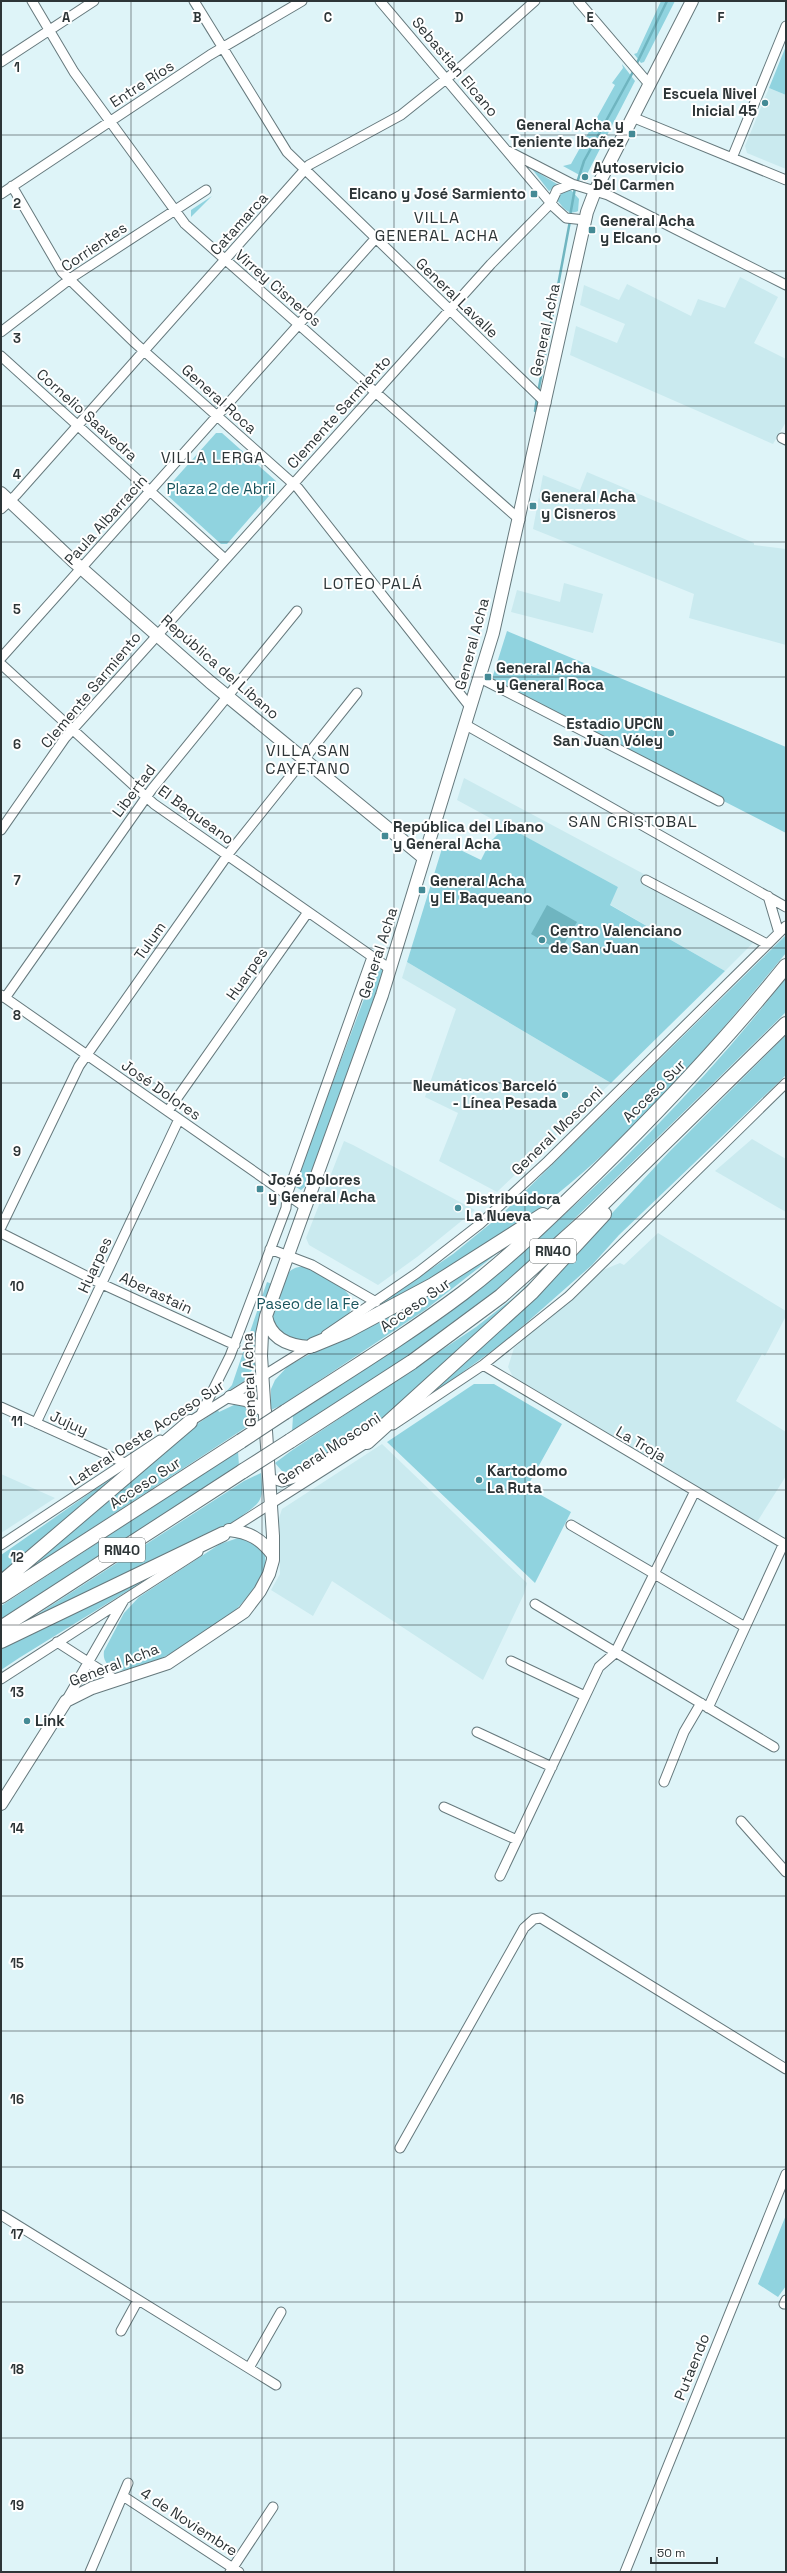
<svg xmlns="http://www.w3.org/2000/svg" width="787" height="2573" font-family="'Space Grotesk',sans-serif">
<rect width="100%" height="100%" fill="#def4f8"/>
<path fill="#caeaef" d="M 769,88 L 786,95 L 786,169 L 747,153 L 745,146 Z
M 740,277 L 778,297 L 754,343 L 786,359 L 786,422 L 773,444 L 570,355 L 576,326 L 617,343 L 625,324 L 580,305 L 584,285 L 619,300 L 627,284 L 691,316 L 698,299 L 725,308 Z
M 587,472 L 754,543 L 754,545 L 786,549 L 786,645 L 689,618 L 694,594 L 533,529 L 543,475 L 580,490 Z
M 564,583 L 603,594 L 593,633 L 511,612 L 517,590 L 560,602 Z
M 464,778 L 760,936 L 725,971 L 609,904 L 618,887 L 457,800 Z
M 407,962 L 611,1083 L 497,1192 L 439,1161 L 458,1113 L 425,1097 L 456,1009 L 402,978 Z
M 752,1139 L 786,1159 L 786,1212 L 715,1171 Z
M 344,1141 L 353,1145 L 475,1210 L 417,1257 L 378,1285 L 309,1245 L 306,1238 Z
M 658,1233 L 786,1311 L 786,1316 L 765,1356 L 762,1354 L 736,1401 L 786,1432 L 786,1476 L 757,1522 L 514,1379 L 508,1367 L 514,1348 L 603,1270 L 620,1263 L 624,1265 Z
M 382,1444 L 527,1583 L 524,1594 L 483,1680 L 332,1581 L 313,1616 L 271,1590 L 280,1574 L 278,1521 L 282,1509 Z
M 1,1474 L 55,1498 L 1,1533 Z"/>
<path fill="#90d3df" d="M 661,1 L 675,1 L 644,62 L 641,63 L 634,54 L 637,53 Z
M 786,46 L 786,95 L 769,88 Z
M 622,64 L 635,81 L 585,178 L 563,166 L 571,164 L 615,85 L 612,83 L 623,68 Z
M 532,169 L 557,184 L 558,184 L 549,191 Z
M 571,190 L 579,199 L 578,211 C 568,216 563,207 557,200 L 563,191 Z
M 212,196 L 191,217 L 191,210 Z
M 216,433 L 222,433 L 276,481 L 276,488 L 227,544 L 221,544 L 167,495 L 167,488 Z
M 507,631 L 786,747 L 786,833 L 491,682 Z
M 506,826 L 618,887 L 610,905 L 725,971 L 611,1083 L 407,962 L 444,842 L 481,860 L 490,842 Z
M 786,935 L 786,953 C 713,1041 637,1132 546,1203 C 483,1253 411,1290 341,1330 L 453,1254 L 501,1215 Z
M 377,964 L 384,970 L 308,1184 L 301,1190 L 294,1186 Z
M 786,978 L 786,1012 L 519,1273 L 443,1334 L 292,1432 L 293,1416 L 535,1241 C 626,1161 712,1073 786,978 Z
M 786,1035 L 786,1075 L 619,1235 L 592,1265 L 507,1340 L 427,1398 L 418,1399 L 601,1225 L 669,1152 Z
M 504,1248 L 425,1310 L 284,1404 L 271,1410 L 271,1389 L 275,1380 L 288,1366 Z
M 562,1253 L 565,1253 L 386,1416 L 301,1470 L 291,1473 L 282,1471 L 275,1463 L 291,1451 L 476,1327 L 512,1299 Z
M 307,1267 C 320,1274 364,1292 349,1313 C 341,1323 326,1329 316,1336 C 308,1342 300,1344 291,1339 C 283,1335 277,1332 274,1323 C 270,1313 282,1278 290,1271 C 294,1267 301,1266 307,1267 Z
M 267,1282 L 272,1284 L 259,1319 L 255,1365 L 246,1380 L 225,1393 L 232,1385 Z
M 474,1384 L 494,1384 L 562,1424 L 527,1487 L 571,1512 L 535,1583 L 387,1442 Z
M 236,1404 L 247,1406 L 257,1413 L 257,1420 L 13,1580 L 187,1431 L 218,1410 L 219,1412 Z
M 238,1451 L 239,1466 L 1,1620 L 1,1606 Z
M 130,1465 L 1,1576 L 1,1555 Z
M 261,1473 C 263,1497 264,1501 243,1515 L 244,1517 L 24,1623 L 244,1481 Z
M 238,1538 C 246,1538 250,1541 258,1546 C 282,1562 242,1605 228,1617 C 207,1630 134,1685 111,1667 C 105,1663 103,1658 104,1651 L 124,1613 L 139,1597 L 220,1544 Z
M 184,1556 L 19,1658 L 1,1670 L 1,1647 Z
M 786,2215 L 786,2286 L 778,2297 L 758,2284 Z"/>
<path fill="#6fb5c0" d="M 547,905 L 577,922 L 560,951 L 531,934 Z"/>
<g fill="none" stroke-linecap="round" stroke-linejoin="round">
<path stroke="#6fb5c0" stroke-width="2.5" d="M 636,65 L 667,1
M 577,183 L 584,161 L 634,70
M 570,216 L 575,188
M 538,393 L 570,221
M 535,411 L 537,398"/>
<g stroke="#66797d" stroke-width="11">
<path id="minor" d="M 32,1 L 74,72 L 185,224 L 520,520
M 194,1 L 287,152 L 546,403
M 380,1 L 555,208 L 566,218 L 585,220
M 578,1 L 649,84
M 1,62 L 94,1
M 632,117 L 786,180
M 508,151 L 572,184 L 608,195 L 786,285
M 732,158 L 786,26
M 12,186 L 62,272 L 135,343 L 298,488 L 471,708
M 1,194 L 210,55 L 302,1
M 1,332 L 74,276 L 206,190
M 1,356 L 225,559
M 782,438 L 786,440
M 1,509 L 16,495 L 309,165 L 401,115 L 456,71 L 535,1
M 1,658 L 375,239
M 1,664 L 154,804 L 390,969
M 480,678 L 719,801
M 466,725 L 786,907
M 1,830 L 65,738 L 491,264 L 551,203 L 557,190 L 572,184
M 646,880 L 767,944
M 768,896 L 779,933
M 1,995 L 305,1207
M 5,998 L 152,789 L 297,611
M 168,1111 L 308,912
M 1,1227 L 79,1066 L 229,853 L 357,693
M 1,1233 L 102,1284 L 235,1345
M 270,1249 L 312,1265 L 376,1302
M 326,1335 L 417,1273 L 480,1224 L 548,1161 L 786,926
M 483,1365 L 786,1545
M 1,1407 L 125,1463
M 201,1414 L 230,1356 L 286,1208 L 287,1195 L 372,957
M 36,1423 L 179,1119
M 186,1424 L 311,1346
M 393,1425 L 483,1365 L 569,1296 L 786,1083
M 269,1478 L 282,1482 L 298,1477 L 373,1430
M 571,1525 L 745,1627
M 228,1531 L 371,1440
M 1,1545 L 160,1440
M 535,1604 L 774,1747
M 57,1642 L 116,1680
M 511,1661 L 585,1696
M 1,1679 L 198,1552
M 66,1701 L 124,1600
M 708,1708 L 784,1543
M 477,1732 L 552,1767
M 664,1782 L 684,1732 L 701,1703
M 444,1807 L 517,1840
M 741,1821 L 786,1872
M 500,1876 L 599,1667 L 615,1653 L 695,1491
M 400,2148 L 524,1928 L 534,1919 L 541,1918 L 786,2069
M 1,2215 L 276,2385
M 784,2304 L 786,2300
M 121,2331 L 138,2300
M 249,2368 L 281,2312
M 123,2496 L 239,2572
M 90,2572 L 128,2483
M 230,2572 L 273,2507
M 625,2572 L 786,2174"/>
</g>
<g stroke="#66797d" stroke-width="14">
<path id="major" d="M 1,493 L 72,560 L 210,682 L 424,858
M 266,1316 C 270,1339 289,1346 310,1347
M 230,1397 L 246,1400 L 265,1411
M 229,1530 C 249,1532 261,1539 273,1555
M 1,1804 L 66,1701 L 92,1688 L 168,1663 L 244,1612 L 260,1591 L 269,1574 L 273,1560 L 273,1536 L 261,1356 L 262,1334 L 266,1316 L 382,995 L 493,633 L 587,212 L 595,191 L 692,1"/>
</g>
<g stroke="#66797d" stroke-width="16">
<path id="highway" d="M 313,1345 L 347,1331 L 433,1285 L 543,1215
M 285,1412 C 345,1373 406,1336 463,1293 C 510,1257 553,1215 596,1173 C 664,1106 726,1040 786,966
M 290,1441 L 412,1362 L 501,1296 L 588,1218 L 786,1024
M 367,1442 L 532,1292 L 604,1214
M 1,1583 L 190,1422
M 1,1596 L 241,1441
M 1,1628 L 243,1471
M 1,1641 L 223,1534"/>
</g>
<use href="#minor" stroke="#fff" stroke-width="9"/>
<use href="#major" stroke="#fff" stroke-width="12"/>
<use href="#highway" stroke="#fff" stroke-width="14"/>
<g stroke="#66797d" stroke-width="16" stroke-linecap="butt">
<path id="highway-bridge" d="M 241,1441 L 285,1412
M 243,1471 L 290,1441"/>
</g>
<use href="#highway-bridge" stroke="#fff" stroke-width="14"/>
</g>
<path fill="none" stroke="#2d3537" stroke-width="1" stroke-opacity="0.55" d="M 131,1 L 131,2572M 262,1 L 262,2572M 394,1 L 394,2572M 525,1 L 525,2572M 656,1 L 656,2572M 1,135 L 786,135M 1,271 L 786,271M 1,406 L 786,406M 1,542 L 786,542M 1,677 L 786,677M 1,813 L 786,813M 1,948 L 786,948M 1,1083 L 786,1083M 1,1219 L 786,1219M 1,1354 L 786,1354M 1,1490 L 786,1490M 1,1625 L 786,1625M 1,1760 L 786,1760M 1,1896 L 786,1896M 1,2031 L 786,2031M 1,2167 L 786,2167M 1,2302 L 786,2302M 1,2438 L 786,2438"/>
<g fill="#448a95" stroke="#fff" stroke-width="1.5">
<circle cx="765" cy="103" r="4"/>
<rect x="628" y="130" width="8" height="8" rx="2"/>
<circle cx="585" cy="177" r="4"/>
<rect x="530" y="190" width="8" height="8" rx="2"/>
<rect x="588" y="226" width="8" height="8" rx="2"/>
<rect x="529" y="502" width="8" height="8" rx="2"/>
<rect x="484" y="673" width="8" height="8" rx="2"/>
<circle cx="671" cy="733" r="4"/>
<rect x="381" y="832" width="8" height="8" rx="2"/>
<rect x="418" y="886" width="8" height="8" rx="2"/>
<circle cx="542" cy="940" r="4"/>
<circle cx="565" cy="1095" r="4"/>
<rect x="256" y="1185" width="8" height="8" rx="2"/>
<circle cx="458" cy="1208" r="4"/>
<circle cx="479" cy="1480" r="4"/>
<circle cx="27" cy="1721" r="4"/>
</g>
<g text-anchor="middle" stroke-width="4" stroke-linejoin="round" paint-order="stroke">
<g fill="#fff" stroke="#6c7273" stroke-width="1">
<rect x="530" y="1239" width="46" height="24" rx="3"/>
<rect x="99" y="1538" width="46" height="24" rx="3"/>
</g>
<g font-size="14" font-weight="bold" fill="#2d3537">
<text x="553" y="1256">RN40</text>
<text x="122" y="1555">RN40</text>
</g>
<g font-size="15" fill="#2d3537" stroke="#fff">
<text transform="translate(455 67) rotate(50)" y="5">Sebastian Elcano</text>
<text transform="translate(142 84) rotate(-33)" y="5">Entre Ríos</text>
<text transform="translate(239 224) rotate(-48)" y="5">Catamarca</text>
<text transform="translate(94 247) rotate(-34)" y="5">Corrientes</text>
<text transform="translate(278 288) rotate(41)" y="5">Virrey Cisneros</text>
<text transform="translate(457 298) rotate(44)" y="5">General Lavalle</text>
<text transform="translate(545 330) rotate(-78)" y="5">General Acha</text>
<text transform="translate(219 399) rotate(42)" y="5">General Roca</text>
<text transform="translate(339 412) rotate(-48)" y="5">Clemente Sarmiento</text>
<text transform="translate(87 415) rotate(42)" y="5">Cornelio Saavedra</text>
<text transform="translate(106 520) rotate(-48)" y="5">Paula Albarracín</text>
<text transform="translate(472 644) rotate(-75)" y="5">General Acha</text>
<text transform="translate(220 667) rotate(41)" y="5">República del Líbano</text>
<text transform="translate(91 690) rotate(-50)" y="5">Clemente Sarmiento</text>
<text transform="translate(134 791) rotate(-53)" y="5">Libertad</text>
<text transform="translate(196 815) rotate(36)" y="5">El Baqueano</text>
<text transform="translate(150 941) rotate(-55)" y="5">Tulum</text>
<text transform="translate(378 953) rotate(-72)" y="5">General Acha</text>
<text transform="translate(247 974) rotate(-55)" y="5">Huarpes</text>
<text transform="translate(161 1090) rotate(35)" y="5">José Dolores</text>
<text transform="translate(654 1091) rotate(-45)" y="5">Acceso Sur</text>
<text transform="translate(557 1131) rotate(-44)" y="5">General Mosconi</text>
<text transform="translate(95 1265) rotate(-65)" y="5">Huarpes</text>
<text transform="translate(156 1293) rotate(25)" y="5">Aberastain</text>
<text transform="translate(415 1305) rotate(-35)" y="5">Acceso Sur</text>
<text transform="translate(249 1380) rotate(-92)" y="5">General Acha</text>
<text transform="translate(69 1423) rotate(24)" y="5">Jujuy</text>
<text transform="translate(147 1433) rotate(-33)" y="5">Lateral Oeste Acceso Sur</text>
<text transform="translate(641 1444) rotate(30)" y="5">La Troja</text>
<text transform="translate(329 1449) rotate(-33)" y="5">General Mosconi</text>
<text transform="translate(145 1483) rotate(-33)" y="5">Acceso Sur</text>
<text transform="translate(114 1665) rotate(-21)" y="5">General Acha</text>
<text transform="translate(692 2367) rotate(-68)" y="5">Putaendo</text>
<text transform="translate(189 2522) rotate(33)" y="5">4 de Noviembre</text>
</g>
<g font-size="15" font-weight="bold" fill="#2d3537" stroke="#fff" text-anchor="start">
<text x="757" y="99" text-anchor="end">Escuela Nivel<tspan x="757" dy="17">Inicial 45</tspan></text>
<text x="624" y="130" text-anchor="end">General Acha y<tspan x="624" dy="17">Teniente Ibañez</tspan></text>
<text x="593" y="173">Autoservicio<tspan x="593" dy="17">Del Carmen</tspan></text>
<text x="526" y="199" text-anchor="end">Elcano y José Sarmiento</text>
<text x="600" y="226">General Acha<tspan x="600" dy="17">y Elcano</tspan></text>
<text x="541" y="502">General Acha<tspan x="541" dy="17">y Cisneros</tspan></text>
<text x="496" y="673">General Acha<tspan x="496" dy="17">y General Roca</tspan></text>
<text x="663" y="729" text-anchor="end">Estadio UPCN<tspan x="663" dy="17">San Juan Vóley</tspan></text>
<text x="393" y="832">República del Líbano<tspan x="393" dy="17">y General Acha</tspan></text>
<text x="430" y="886">General Acha<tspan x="430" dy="17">y El Baqueano</tspan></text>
<text x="550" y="936">Centro Valenciano<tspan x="550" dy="17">de San Juan</tspan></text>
<text x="557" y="1091" text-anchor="end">Neumáticos Barceló<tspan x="557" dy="17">- Línea Pesada</tspan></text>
<text x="268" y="1185">José Dolores<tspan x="268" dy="17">y General Acha</tspan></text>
<text x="466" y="1204">Distribuidora<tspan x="466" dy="17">La Nueva</tspan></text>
<text x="487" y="1476">Kartodomo<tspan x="487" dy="17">La Ruta</tspan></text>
<text x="35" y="1726">Link</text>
</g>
<g font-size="15" fill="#19545d" stroke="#fff">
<text x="221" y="494">Plaza 2 de Abril</text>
<text x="308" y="1309">Paseo de la Fe</text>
</g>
<g font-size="16" letter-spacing="1" fill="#2d3537" stroke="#fff">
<text x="437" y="223">VILLA<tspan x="437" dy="18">GENERAL ACHA</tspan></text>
<text x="213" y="463">VILLA LERGA</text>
<text x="373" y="589">LOTEO PALÁ</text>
<text x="308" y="756">VILLA SAN<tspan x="308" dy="18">CAYETANO</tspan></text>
<text x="633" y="827">SAN CRISTOBAL</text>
</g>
</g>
<g font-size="13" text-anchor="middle" font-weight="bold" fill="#2d3537" stroke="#fff" stroke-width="4" stroke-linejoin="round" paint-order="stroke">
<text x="66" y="22">A</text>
<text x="197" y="22">B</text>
<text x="328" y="22">C</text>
<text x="459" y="22">D</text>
<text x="590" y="22">E</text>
<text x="721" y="22">F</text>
<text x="17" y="72">1</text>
<text x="17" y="208">2</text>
<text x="17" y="343">3</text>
<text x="17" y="479">4</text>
<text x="17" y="614">5</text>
<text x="17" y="749">6</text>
<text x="17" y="885">7</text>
<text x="17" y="1020">8</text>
<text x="17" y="1156">9</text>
<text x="17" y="1291">10</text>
<text x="17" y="1426">11</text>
<text x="17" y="1562">12</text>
<text x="17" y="1697">13</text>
<text x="17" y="1833">14</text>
<text x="17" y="1968">15</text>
<text x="17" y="2104">16</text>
<text x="17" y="2239">17</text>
<text x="17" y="2374">18</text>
<text x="17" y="2510">19</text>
</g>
<rect width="787" height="2573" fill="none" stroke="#2d3537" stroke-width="4"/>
<path d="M651 2557v6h66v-6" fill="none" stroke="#2d3537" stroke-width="2"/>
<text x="657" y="2557" font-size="12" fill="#2d3537" stroke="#ffffff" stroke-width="3" paint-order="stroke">50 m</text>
</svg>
